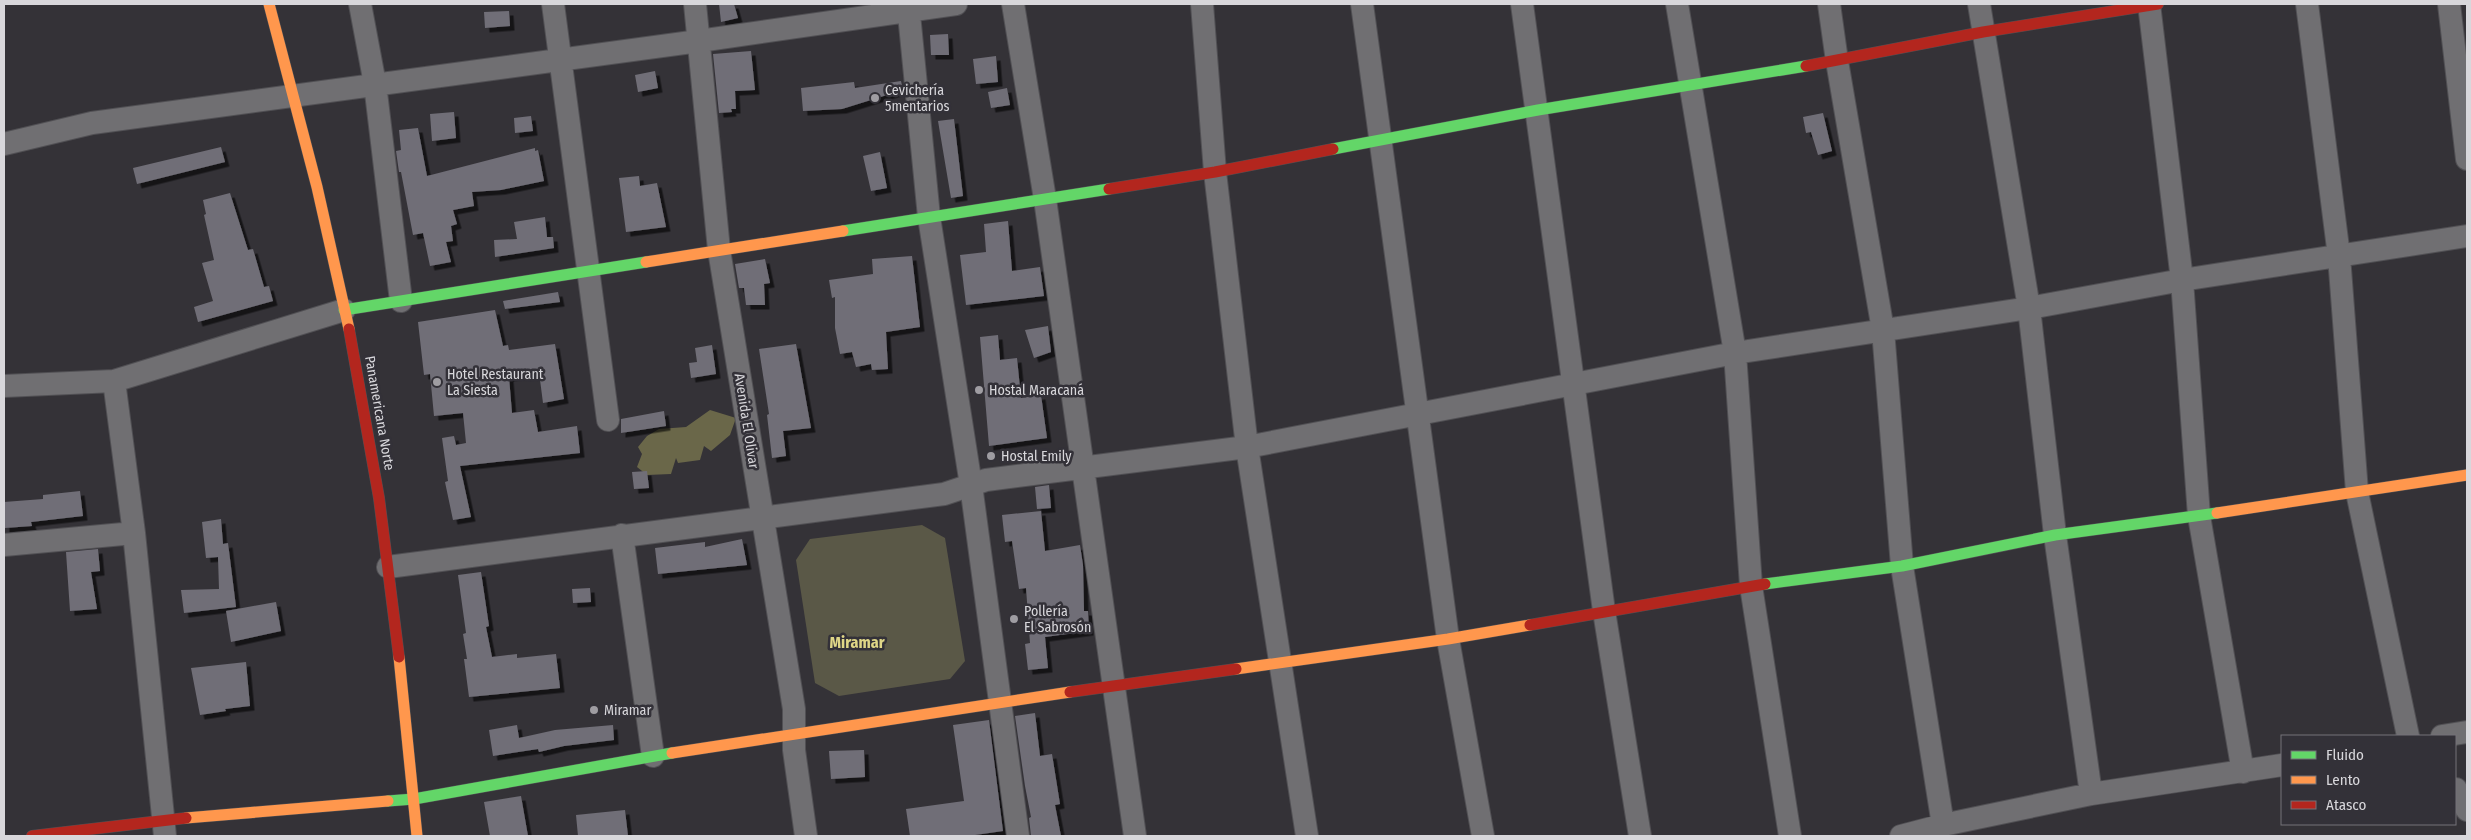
<svg xmlns="http://www.w3.org/2000/svg" width="2471" height="840" font-family="'Fira Sans Condensed',sans-serif">
<defs>
<filter id="shadow"><feDropShadow dx="4.5" dy="4.5" stdDeviation="0" flood-color="#0009"/></filter>
</defs>
<rect width="100%" height="100%" fill="#343237"/>
<path fill="#5a5847" d="M 922,525 L 945,538 L 965,661 L 950,679 L 839,696 L 815,683 L 796,560 L 810,539 Z"/>
<path fill="#6a6749" d="M 710,410 L 736,418 L 730,435 L 711,451 L 704,446 L 700,460 L 678,463 L 676,458 L 671,474 L 647,475 L 637,467 L 642,454 L 638,447 L 647,436 L 659,429 L 686,427 Z"/>
<path fill="#706e77" filter="url(#shadow)" d="M 719,4 L 734,4 L 738,18 L 721,22 Z
M 509,11 L 510,26 L 485,28 L 484,12 Z
M 948,34 L 949,55 L 931,55 L 930,35 Z
M 751,51 L 755,90 L 735,91 L 736,109 L 731,109 L 732,112 L 719,113 L 713,54 Z
M 996,56 L 998,82 L 976,84 L 973,59 Z
M 655,71 L 658,88 L 638,92 L 635,75 Z
M 901,81 L 903,90 L 842,109 L 803,111 L 801,88 L 854,82 L 855,88 Z
M 1007,88 L 1010,105 L 991,108 L 988,92 Z
M 454,112 L 456,138 L 432,141 L 430,114 Z
M 1823,113 L 1832,151 L 1818,155 L 1811,132 L 1806,133 L 1803,117 Z
M 531,116 L 533,131 L 515,133 L 514,118 Z
M 954,119 L 963,196 L 951,198 L 938,121 Z
M 418,128 L 427,176 L 535,148 L 535,151 L 538,150 L 544,181 L 501,190 L 472,192 L 474,206 L 453,210 L 457,224 L 451,226 L 453,241 L 446,242 L 451,262 L 430,266 L 423,233 L 413,235 L 401,172 L 399,172 L 396,151 L 401,150 L 399,130 Z
M 221,147 L 225,162 L 137,184 L 133,168 Z
M 880,152 L 887,188 L 871,191 L 863,156 Z
M 639,176 L 640,186 L 657,183 L 666,227 L 626,232 L 619,178 Z
M 230,193 L 248,250 L 253,249 L 264,287 L 269,286 L 273,301 L 198,322 L 194,307 L 213,301 L 202,263 L 214,260 L 204,215 L 206,214 L 203,200 Z
M 545,217 L 547,237 L 553,237 L 554,248 L 495,257 L 494,240 L 517,239 L 514,222 Z
M 1008,221 L 1012,271 L 1040,267 L 1044,296 L 966,305 L 960,255 L 986,252 L 984,224 Z
M 912,256 L 920,327 L 886,332 L 888,369 L 872,370 L 871,364 L 856,367 L 852,352 L 840,354 L 835,328 L 835,297 L 832,298 L 829,280 L 873,274 L 872,259 Z
M 765,259 L 770,283 L 764,284 L 765,305 L 746,305 L 744,288 L 739,288 L 735,264 Z
M 558,292 L 560,302 L 505,309 L 503,301 Z
M 495,310 L 503,346 L 508,345 L 509,350 L 555,344 L 564,399 L 543,403 L 539,372 L 509,377 L 512,413 L 534,410 L 538,432 L 577,426 L 580,453 L 460,466 L 471,517 L 453,520 L 445,482 L 448,481 L 442,438 L 454,436 L 456,445 L 466,443 L 463,413 L 434,416 L 430,374 L 424,375 L 418,322 Z
M 1048,326 L 1051,352 L 1034,358 L 1025,330 Z
M 998,335 L 1000,360 L 1017,358 L 1021,398 L 1041,395 L 1047,438 L 989,446 L 980,337 Z
M 796,344 L 811,428 L 783,431 L 786,456 L 772,458 L 767,415 L 769,414 L 759,349 Z
M 712,345 L 716,374 L 691,378 L 689,363 L 697,362 L 695,348 Z
M 664,411 L 666,426 L 621,433 L 621,419 Z
M 647,471 L 649,488 L 634,489 L 632,472 Z
M 1049,485 L 1051,508 L 1037,509 L 1035,487 Z
M 80,491 L 83,516 L 31,522 L 32,526 L 5,528 L 4,502 L 43,499 L 43,495 Z
M 1041,511 L 1045,551 L 1080,545 L 1083,565 L 1084,611 L 1088,611 L 1089,631 L 1045,637 L 1048,668 L 1028,670 L 1025,644 L 1030,643 L 1026,588 L 1019,589 L 1012,541 L 1005,542 L 1002,515 Z
M 221,519 L 223,544 L 228,543 L 236,607 L 184,613 L 181,590 L 219,589 L 218,557 L 206,558 L 202,522 Z
M 742,539 L 747,565 L 658,574 L 655,548 L 705,542 L 705,547 Z
M 98,549 L 100,571 L 91,572 L 97,609 L 70,611 L 66,552 Z
M 481,572 L 489,626 L 486,627 L 492,657 L 517,654 L 517,658 L 556,654 L 560,688 L 469,697 L 464,659 L 467,659 L 463,634 L 466,633 L 458,575 Z
M 590,588 L 591,602 L 573,603 L 572,589 Z
M 276,602 L 281,631 L 231,642 L 226,611 Z
M 246,662 L 250,706 L 225,709 L 226,711 L 200,715 L 191,668 Z
M 1035,713 L 1040,756 L 1052,754 L 1060,804 L 1055,805 L 1061,836 L 1031,836 L 1029,818 L 1031,817 L 1025,786 L 1015,716 Z
M 989,720 L 1003,831 L 968,836 L 910,836 L 906,809 L 964,801 L 953,725 Z
M 517,725 L 519,738 L 555,730 L 613,725 L 614,740 L 564,746 L 539,752 L 538,749 L 493,756 L 489,730 Z
M 864,750 L 865,777 L 831,779 L 829,751 Z
M 521,796 L 528,836 L 490,836 L 484,802 Z
M 625,810 L 628,836 L 578,836 L 576,815 Z"/>
<g fill="none" stroke-linecap="round" stroke-linejoin="round">
<g stroke="#515054" stroke-width="24">
<path id="street" d="M 360,4 L 375,84 L 401,301
M 553,4 L 608,420
M 695,4 L 719,250 L 794,709 L 794,750 L 806,836
M 908,4 L 929,217 L 971,485 L 1018,836
M 1013,4 L 1045,199 L 1135,836
M 1202,4 L 1215,172 L 1247,447 L 1307,836
M 1362,4 L 1448,639 L 1483,836
M 1522,4 L 1604,611 L 1640,836
M 1677,4 L 1735,353 L 1751,586 L 1790,836
M 1829,4 L 1837,61 L 1883,330 L 1902,566 L 1943,825
M 1979,4 L 2029,308 L 2055,535 L 2091,794
M 2149,4 L 2182,280 L 2199,516 L 2243,772
M 2307,4 L 2339,256 L 2357,492 L 2408,736
M 2449,4 L 2467,159
M 4,144 L 92,123 L 699,41 L 956,4
M 4,386 L 114,381
M 622,535 L 653,756
M 4,545 L 134,533
M 388,567 L 944,494 L 986,480 L 1247,447 L 1735,353 L 2029,308 L 2182,280 L 2467,236
M 2442,736 L 2467,732
M 2456,789 L 2467,810
M 165,836 L 134,533 L 114,381 L 344,310
M 1901,836 L 1943,825 L 2091,794 L 2282,765"/>
</g>
<g stroke="#515054" stroke-width="12">
<path id="fast" d="M 1333,149 L 1538,110 L 1806,66
M 843,231 L 1109,189
M 344,310 L 646,262
M 1765,584 L 1902,566 L 2055,535 L 2217,513
M 388,801 L 414,799 L 672,753"/>
</g>
<g stroke="#515054" stroke-width="12">
<path id="slow" d="M 269,4 L 317,187 L 349,329
M 646,262 L 843,231
M 2217,513 L 2467,475
M 399,657 L 417,836
M 1236,669 L 1448,639 L 1530,625
M 672,753 L 1070,692
M 186,818 L 388,801"/>
</g>
<g stroke="#515054" stroke-width="12">
<path id="jam" d="M 1806,66 L 1983,32 L 2158,4
M 1109,189 L 1215,172 L 1333,149
M 349,329 L 379,498 L 399,657
M 1530,625 L 1765,584
M 1070,692 L 1236,669
M 32,836 L 186,818"/>
</g>
<use href="#street" stroke="#706f72" stroke-width="22"/>
<use href="#fast" stroke="#63d668" stroke-width="11"/>
<use href="#slow" stroke="#ff974d" stroke-width="11"/>
<use href="#jam" stroke="#b3261e" stroke-width="11"/>
</g>
<g fill="#9f9da2" stroke="#333138" stroke-width="2">
<circle cx="875" cy="98" r="5"/>
<circle cx="437" cy="382" r="5"/>
<circle cx="979" cy="390" r="5"/>
<circle cx="991" cy="456" r="5"/>
<circle cx="1014" cy="619" r="5"/>
<circle cx="594" cy="710" r="5"/>
</g>
<g text-anchor="middle" stroke-width="5" stroke-linejoin="round" paint-order="stroke">
<g font-size="14" fill="#d8d7db" stroke="#333138" text-anchor="start">
<text x="885" y="95">Cevichería<tspan x="885" dy="16">5mentarios</tspan></text>
<text x="447" y="379">Hotel Restaurant<tspan x="447" dy="16">La Siesta</tspan></text>
<text x="989" y="395">Hostal Maracaná</text>
<text x="1001" y="461">Hostal Emily</text>
<text x="1024" y="616">Pollería<tspan x="1024" dy="16">El Sabrosón</tspan></text>
<text x="604" y="715">Miramar</text>
</g>
<g font-size="14" fill="#d8d7db" stroke="#333138">
<text transform="translate(380 413) rotate(80)" y="5">Panamericana Norte</text>
<text transform="translate(747 421) rotate(81)" y="5">Avenida El Olivar</text>
</g>
<g font-size="16" font-weight="bold" fill="#dfd687" stroke="#333138">
<text x="857" y="648">Miramar</text>
</g>
</g>
<rect width="2471" height="840" fill="none" stroke="#d8d7db" stroke-width="10"/>
<rect x="2281" y="735" width="175" height="90" fill="#333138" stroke="#757379"/>
<rect x="2291" y="751" width="25" height="8" fill="#63d668" stroke="#757379"/>
<text x="2326" y="760" font-size="15" fill="#d8d7db">Fluido</text>
<rect x="2291" y="776" width="25" height="8" fill="#ff974d" stroke="#757379"/>
<text x="2326" y="785" font-size="15" fill="#d8d7db">Lento</text>
<rect x="2291" y="801" width="25" height="8" fill="#b3261e" stroke="#757379"/>
<text x="2326" y="810" font-size="15" fill="#d8d7db">Atasco</text>
</svg>
